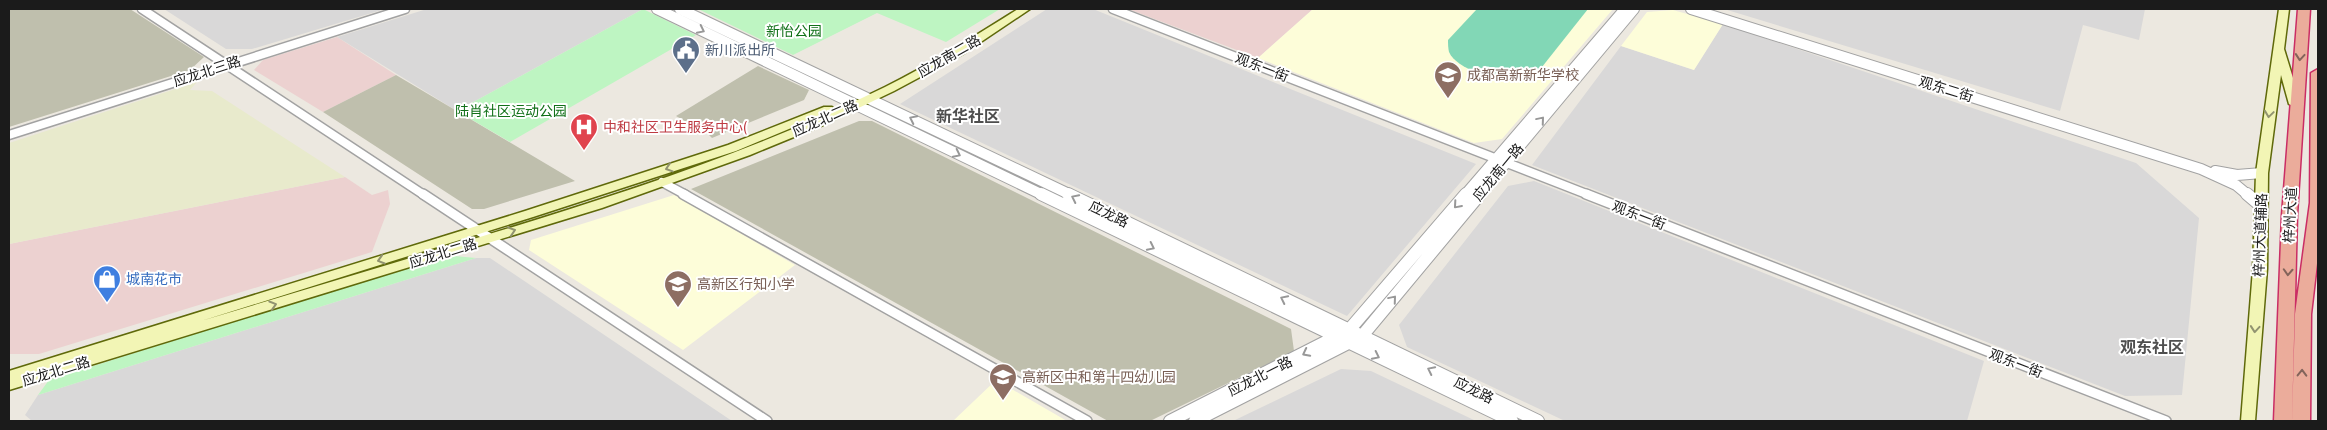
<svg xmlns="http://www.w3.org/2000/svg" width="2327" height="430" font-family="'Public Sans','Noto Sans SC',sans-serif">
<rect width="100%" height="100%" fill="#ece8e0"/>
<path fill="#d9d8d8" d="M 164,9 L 385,9 L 252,49 L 226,49 Z
M 427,9 L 643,9 L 457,111 L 337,37 Z
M 1047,9 L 1093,9 L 1476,164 L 1347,316 L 900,104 Z
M 1724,9 L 2145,9 L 2139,40 L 2083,25 L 2060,111 Z
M 1723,24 L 2136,163 L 2199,218 L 2182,395 L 2125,396 L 1532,165 L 1621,46 L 1694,70 Z
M 1534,181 L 1984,361 L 1967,421 L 1565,421 L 1407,347 L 1399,325 L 1508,186 Z
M 476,258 L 490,258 L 732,421 L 32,421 L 25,415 L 38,395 Z
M 1341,369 L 1371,371 L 1476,421 L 1233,421 Z"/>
<path fill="#ecd1d0" d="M 1128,9 L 1313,9 L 1258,58 Z
M 337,37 L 396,75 L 323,112 L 254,70 L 263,60 Z
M 345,177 L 372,195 L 388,190 L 390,204 L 372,252 L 39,354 L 9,354 L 9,244 Z"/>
<path fill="#fdfdd9" d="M 1313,9 L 1613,9 L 1502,139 L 1474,143 L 1258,58 Z
M 1673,10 L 1723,24 L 1694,70 L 1621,46 L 1647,12 Z
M 674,195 L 795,265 L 683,350 L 529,250 L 531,240 Z
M 996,380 L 1067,421 L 953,421 Z"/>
<path fill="#bfbfad" d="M 9,9 L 130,9 L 204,57 L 190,70 L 9,127 Z
M 758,66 L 809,90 L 804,100 L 712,138 L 708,134 L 676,116 Z
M 396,75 L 575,181 L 484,209 L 472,209 L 323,112 Z
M 859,121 L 872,121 L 1291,329 L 1294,351 L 1150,421 L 1108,421 L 691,189 Z"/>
<path fill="#e8eacc" d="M 197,82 L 190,90 L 212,91 L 345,177 L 9,244 L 9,143 Z"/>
<path fill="#bef5c2" d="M 643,9 L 696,35 L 510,142 L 457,111 Z
M 698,9 L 1000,9 L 946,42 L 877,13 L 793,55 Z
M 444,255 L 476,258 L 38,395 L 49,380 Z"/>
<path fill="#82d7b6" d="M 1477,9 L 1588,9 L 1538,72 C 1531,76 1525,79 1516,80 C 1498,81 1457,70 1449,52 C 1448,48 1448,43 1448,40 Z"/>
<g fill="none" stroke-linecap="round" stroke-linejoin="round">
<g stroke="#a2a2a2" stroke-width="11">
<path id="minor-far1" d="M 142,9 L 424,195
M 1113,9 L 1589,195
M 9,135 L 405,9
M 662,182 L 686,195"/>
</g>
<g stroke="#a2a2a2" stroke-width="12">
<path id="minor" d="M 423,194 L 767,421
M 683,194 L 1087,421
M 1586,194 L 2166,421"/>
</g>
<g stroke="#a2a2a2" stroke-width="12">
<path id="tertiary-far1" d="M 657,9 L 1043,195
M 680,9 L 1071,195
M 1691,9 L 2201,169 L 2236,185 L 2248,195
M 2215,171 L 2237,175 L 2262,173
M 1465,195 L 1625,9
M 1479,195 L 1634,9"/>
</g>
<g stroke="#a2a2a2" stroke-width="14">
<path id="tertiary" d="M 1041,194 L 1512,421
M 1068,194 L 1538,421
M 2247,194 L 2260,205
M 1170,421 L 1349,330 L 1466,194
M 1195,421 L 1362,336 L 1480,194"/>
</g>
<g stroke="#5f690a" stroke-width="3">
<path id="secondary" d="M 1018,9 L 1030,9 L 963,54 L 894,91 L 823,125 L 750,155 L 602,208 L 9,390 L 9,371 L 525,211 L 728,145 L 824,107 L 832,107 L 834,109 L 832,111 L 736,151 L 533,217 L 201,321 C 294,293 387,265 480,237 C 618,195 756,151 885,87 C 931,64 975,36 1018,9 Z
M 2279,9 L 2289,9 L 2284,49 L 2301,104 L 2295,107 L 2289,104 L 2281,75 L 2268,173 L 2267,269 L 2255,421 L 2241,421 L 2253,269 L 2256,173 Z"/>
</g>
<g stroke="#ca2d64" stroke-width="3">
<path id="trunk" d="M 2298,9 L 2310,9 L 2297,215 L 2292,421 L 2274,421 L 2282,215 Z
M 2318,69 L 2318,255 L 2311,314 L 2310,421 L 2292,421 L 2295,314 L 2310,203 L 2311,73 Z"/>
</g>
<use href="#minor-far1" stroke="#fff" stroke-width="8"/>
<use href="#minor" stroke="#fff" stroke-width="9"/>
<use href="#tertiary-far1" stroke="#fff" stroke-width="10"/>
<use href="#tertiary" stroke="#fff" stroke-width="12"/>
<use href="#secondary" fill="#f2f5b5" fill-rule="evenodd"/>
<use href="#trunk" fill="#ebac9b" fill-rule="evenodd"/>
</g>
<defs><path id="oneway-chevron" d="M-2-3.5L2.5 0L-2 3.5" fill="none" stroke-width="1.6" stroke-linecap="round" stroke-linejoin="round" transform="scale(1.25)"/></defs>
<g stroke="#989898">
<use href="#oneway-chevron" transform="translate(701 30) rotate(26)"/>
<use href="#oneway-chevron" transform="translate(913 119) rotate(-154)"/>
<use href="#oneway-chevron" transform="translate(1541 120) rotate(-50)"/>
<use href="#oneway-chevron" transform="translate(957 154) rotate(26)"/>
<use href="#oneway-chevron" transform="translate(1075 198) rotate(-154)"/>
<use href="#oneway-chevron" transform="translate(1457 205) rotate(131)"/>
<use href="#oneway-chevron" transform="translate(1151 247) rotate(26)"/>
<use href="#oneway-chevron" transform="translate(1284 299) rotate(-154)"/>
<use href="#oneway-chevron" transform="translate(1393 299) rotate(-50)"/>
<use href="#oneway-chevron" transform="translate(1306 353) rotate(153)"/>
<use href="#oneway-chevron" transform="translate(1376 356) rotate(26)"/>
<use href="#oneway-chevron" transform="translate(1431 370) rotate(-154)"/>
</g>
<g stroke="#83645b">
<use href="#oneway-chevron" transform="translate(2300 57) rotate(95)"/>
<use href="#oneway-chevron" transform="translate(2288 272) rotate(93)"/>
<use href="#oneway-chevron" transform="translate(2302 373) rotate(-89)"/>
</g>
<g stroke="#919370">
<use href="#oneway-chevron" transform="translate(2269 114) rotate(98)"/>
<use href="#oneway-chevron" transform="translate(669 168) rotate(162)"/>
<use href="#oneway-chevron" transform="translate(512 231) rotate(-18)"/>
<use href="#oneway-chevron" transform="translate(381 260) rotate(163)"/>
<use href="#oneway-chevron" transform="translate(273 305) rotate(-17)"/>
<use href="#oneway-chevron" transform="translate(2255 329) rotate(95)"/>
</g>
<defs>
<g id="civic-pin" transform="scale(1.4375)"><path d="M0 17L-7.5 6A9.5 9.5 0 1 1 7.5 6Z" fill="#5c6f8a" stroke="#fff"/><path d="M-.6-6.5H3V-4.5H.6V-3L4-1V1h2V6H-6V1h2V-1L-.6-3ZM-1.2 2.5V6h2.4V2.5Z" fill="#fff"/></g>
<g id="school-pin" transform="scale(1.4375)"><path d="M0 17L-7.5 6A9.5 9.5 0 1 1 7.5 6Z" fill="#8d6e63" stroke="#fff"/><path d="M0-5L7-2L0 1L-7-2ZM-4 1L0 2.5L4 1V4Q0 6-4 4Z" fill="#fff"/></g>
<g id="hospital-pin" transform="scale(1.4375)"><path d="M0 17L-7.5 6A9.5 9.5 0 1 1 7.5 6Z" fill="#e0444e" stroke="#fff"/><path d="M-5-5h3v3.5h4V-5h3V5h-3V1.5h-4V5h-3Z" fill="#fff"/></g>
<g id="shop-pin" transform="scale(1.4375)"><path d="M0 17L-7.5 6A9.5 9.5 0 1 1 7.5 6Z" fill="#3f7fe0" stroke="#fff"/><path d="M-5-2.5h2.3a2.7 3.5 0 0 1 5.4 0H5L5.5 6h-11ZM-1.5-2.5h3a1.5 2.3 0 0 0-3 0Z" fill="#fff"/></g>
</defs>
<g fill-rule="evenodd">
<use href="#civic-pin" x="686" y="50"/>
<use href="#school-pin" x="1448" y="75"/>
<use href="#hospital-pin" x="584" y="127"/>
<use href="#shop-pin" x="107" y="279"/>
<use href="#school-pin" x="678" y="284"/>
<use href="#school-pin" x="1003" y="377"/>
</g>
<g text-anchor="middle" stroke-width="4" stroke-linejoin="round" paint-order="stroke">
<g font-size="14" fill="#117018" stroke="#fff">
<text x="794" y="36">新怡公园</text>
<text x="511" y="116">陆肖社区运动公园</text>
</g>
<g font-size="14" fill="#4e5e75" stroke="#fff" text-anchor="start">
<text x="705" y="55">新川派出所</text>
</g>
<g font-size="14" fill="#1b1b1b" stroke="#fff">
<text transform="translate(949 56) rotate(-30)" y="5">应龙南二路</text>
<text transform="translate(1262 67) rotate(21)" y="5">观东一街</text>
<text transform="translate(207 71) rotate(-18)" y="5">应龙北三路</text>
<text transform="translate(1946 89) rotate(17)" y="5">观东二街</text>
<text transform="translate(825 118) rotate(-24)" y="5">应龙北二路</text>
<text transform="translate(1498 172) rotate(-50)" y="5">应龙南一路</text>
<text transform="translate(1109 214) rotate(26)" y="5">应龙路</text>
<text transform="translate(1639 215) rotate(21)" y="5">观东一街</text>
<text transform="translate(2290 215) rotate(-87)" y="5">梓州大道</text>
<text transform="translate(2260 235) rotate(-88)" y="5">梓州大道辅路</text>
<text transform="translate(443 253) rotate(-17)" y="5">应龙北二路</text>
<text transform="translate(2016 363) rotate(21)" y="5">观东一街</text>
<text transform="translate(56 371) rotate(-17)" y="5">应龙北二路</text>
<text transform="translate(1260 376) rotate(-27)" y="5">应龙北一路</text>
<text transform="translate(1474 390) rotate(26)" y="5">应龙路</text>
</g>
<g font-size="14" fill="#785e54" stroke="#fff" text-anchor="start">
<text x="1467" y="80">成都高新新华学校</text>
<text x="697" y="289">高新区行知小学</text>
<text x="1022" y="382">高新区中和第十四幼儿园</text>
</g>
<g font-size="14" fill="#be3a42" stroke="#fff" text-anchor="start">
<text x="603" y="132">中和社区卫生服务中心(</text>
</g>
<g font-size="14" fill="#366cbe" stroke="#fff" text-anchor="start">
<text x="126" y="284">城南花市</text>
</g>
<g font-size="16" font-weight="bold" fill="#4e4e4e" stroke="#fff">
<text x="968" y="122">新华社区</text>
<text x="2152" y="353">观东社区</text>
</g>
</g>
<rect width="2327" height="430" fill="none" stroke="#1b1b1b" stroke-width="20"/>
</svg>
